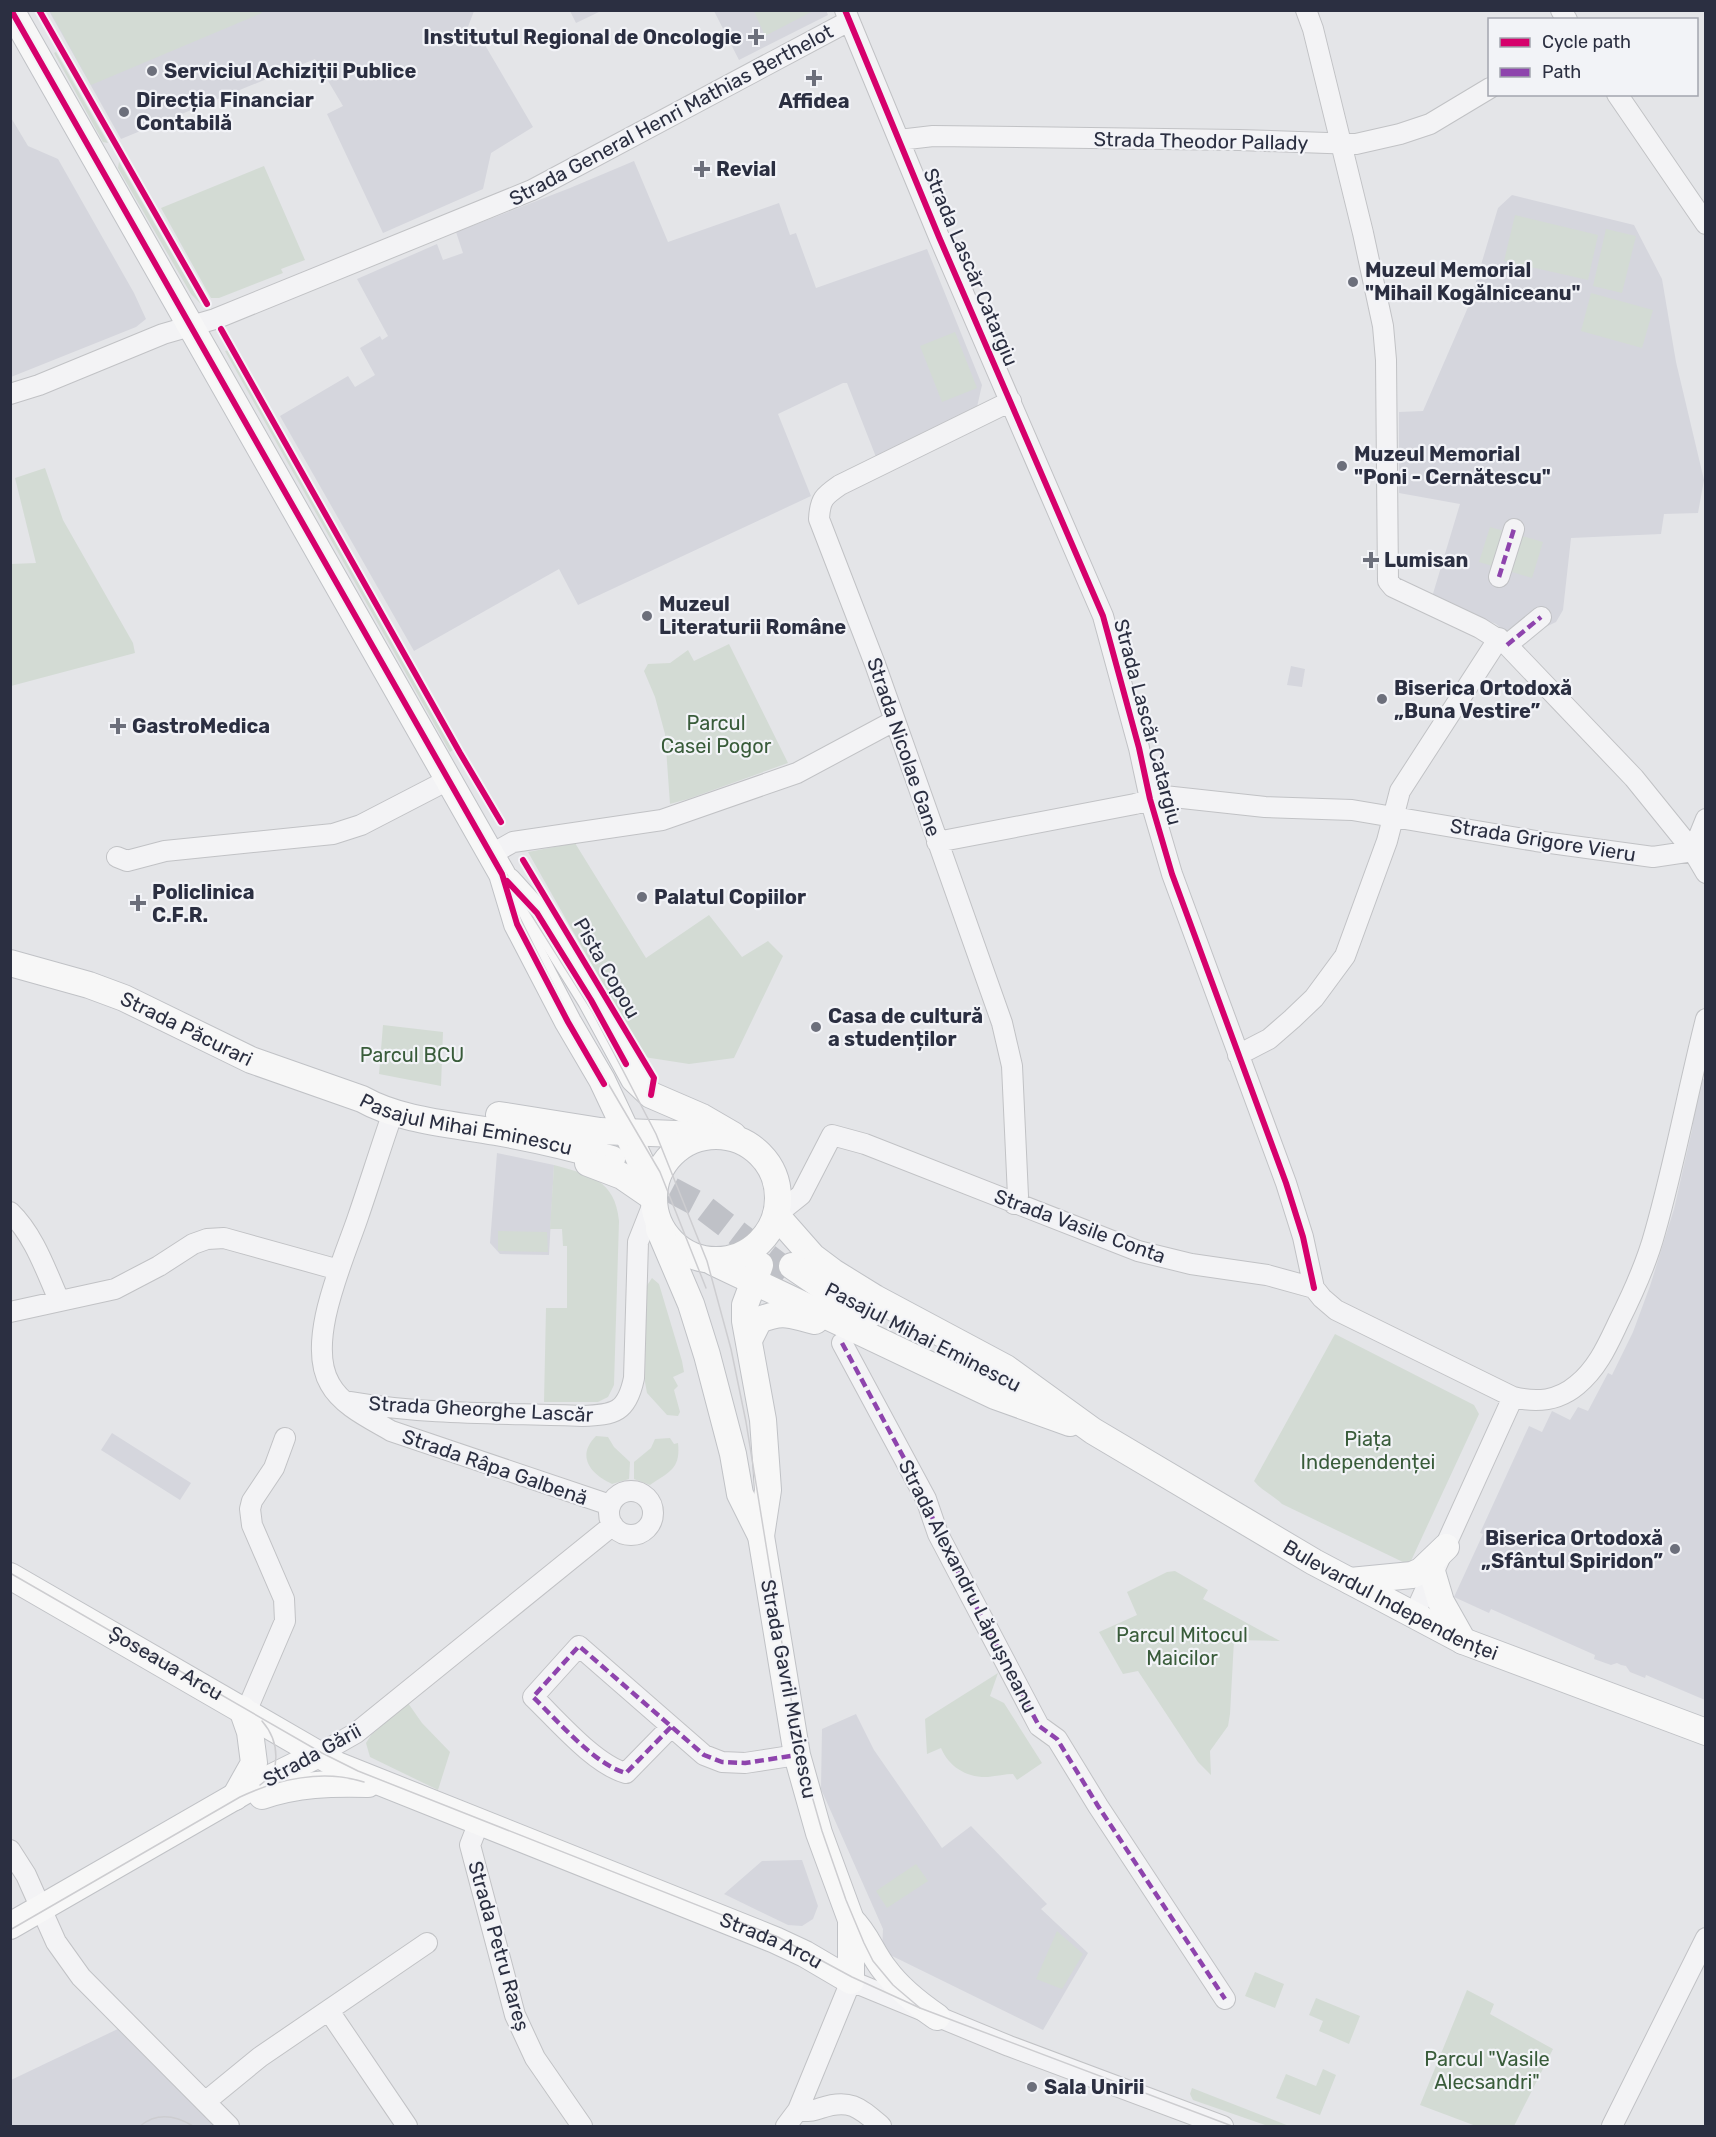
<svg xmlns="http://www.w3.org/2000/svg" width="1716" height="2137" font-family="Rubik,sans-serif">
<rect width="100%" height="100%" fill="#e4e5e8"/>
<path fill="#d5d6dd" d="M 826,10 L 828,15 L 739,60 L 714,11 Z
M 49,11 L 474,11 L 466,32 L 475,28 L 533,127 L 491,153 L 483,189 L 383,233 L 327,114 L 343,106 L 315,59 L 121,139 Z
M 570,11 L 601,11 L 576,23 Z
M 10,116 L 28,146 L 58,159 L 134,293 L 146,319 L 136,327 L 11,377 Z
M 634,161 L 668,242 L 779,203 L 790,235 L 796,233 L 816,288 L 927,249 L 982,385 L 977,407 L 876,457 L 847,383 L 843,383 L 778,414 L 811,496 L 578,605 L 559,569 L 414,651 L 280,416 L 348,376 L 355,387 L 375,375 L 360,348 L 380,336 L 382,340 L 388,336 L 357,279 L 437,244 L 443,260 L 463,253 L 456,232 L 570,188 Z
M 1512,195 L 1634,225 L 1662,279 L 1676,362 L 1704,480 L 1698,513 L 1664,514 L 1661,534 L 1571,538 L 1563,610 L 1556,622 L 1516,641 L 1496,624 L 1432,597 L 1460,504 L 1399,493 L 1399,412 L 1423,411 L 1469,305 L 1498,208 Z
M 1291,666 L 1305,669 L 1302,687 L 1287,685 Z
M 1703,1079 L 1705,1080 L 1705,1700 L 1646,1675 L 1645,1678 L 1630,1672 L 1626,1666 L 1621,1665 L 1617,1663 L 1611,1665 L 1594,1659 L 1595,1655 L 1491,1609 L 1489,1613 L 1454,1597 L 1483,1534 L 1480,1533 L 1529,1426 L 1542,1432 L 1552,1411 L 1570,1420 L 1578,1407 L 1588,1411 L 1608,1373 L 1612,1375 L 1633,1332 L 1650,1286 L 1674,1209 L 1692,1130 L 1696,1099 Z
M 497,1153 L 554,1165 L 549,1255 L 500,1254 L 490,1243 Z
M 112,1433 L 191,1483 L 180,1500 L 101,1450 Z
M 856,1714 L 874,1750 L 942,1848 L 971,1826 L 1047,1904 L 1041,1909 L 1088,1953 L 1043,2030 L 882,1951 L 883,1929 L 821,1789 L 822,1729 Z
M 802,1860 L 818,1906 L 813,1919 L 802,1926 L 788,1925 L 724,1894 L 762,1861 Z
M 122,2027 L 217,2126 L 11,2126 L 11,2080 Z"/>
<path fill="#d3dbd4" d="M 259,10 L 262,13 L 91,85 L 50,11 Z
M 815,10 L 765,36 L 754,11 L 754,10 Z
M 56,52 L 108,143 L 103,142 L 54,53 Z
M 119,162 L 201,304 L 191,294 L 118,168 Z
M 264,166 L 305,260 L 281,269 L 283,273 L 219,298 L 211,298 L 161,208 Z
M 1515,215 L 1598,235 L 1588,280 L 1504,261 Z
M 1606,229 L 1636,236 L 1622,293 L 1593,286 Z
M 1591,293 L 1653,310 L 1642,348 L 1581,331 Z
M 955,332 L 977,388 L 942,402 L 920,346 Z
M 228,350 L 453,750 L 450,752 L 225,351 Z
M 45,468 L 63,520 L 133,643 L 135,653 L 11,686 L 11,564 L 36,563 L 15,478 Z
M 1490,527 L 1543,542 L 1532,578 L 1479,562 Z
M 729,644 L 788,763 L 688,799 L 670,804 L 665,734 L 655,697 L 644,671 L 648,664 L 670,663 L 688,650 L 694,661 Z
M 575,843 L 646,958 L 709,915 L 742,957 L 768,941 L 783,956 L 734,1058 L 689,1064 L 644,1057 L 528,852 Z
M 383,1025 L 443,1032 L 441,1086 L 379,1074 Z
M 554,1165 C 589,1175 615,1179 619,1221 L 614,1385 L 608,1397 L 598,1402 L 544,1402 L 546,1308 L 567,1308 L 567,1246 L 563,1246 L 562,1229 L 550,1229 Z
M 498,1231 L 547,1232 L 548,1252 L 498,1251 Z
M 652,1278 L 659,1284 L 682,1361 L 684,1372 L 673,1377 L 678,1386 L 674,1390 L 680,1412 L 678,1416 L 667,1415 L 647,1393 L 645,1382 L 646,1287 Z
M 1335,1334 L 1474,1405 L 1479,1414 L 1411,1561 L 1405,1563 L 1282,1504 C 1273,1495 1262,1491 1254,1481 Z
M 596,1436 L 608,1437 L 614,1447 L 630,1462 L 629,1479 L 612,1484 C 590,1474 576,1456 596,1436 Z
M 670,1438 L 674,1444 L 678,1443 C 681,1470 668,1472 650,1485 L 634,1479 L 634,1462 L 651,1448 L 655,1439 Z
M 1175,1571 L 1208,1590 L 1203,1599 L 1280,1641 L 1234,1640 L 1230,1714 L 1228,1726 L 1210,1751 L 1211,1775 L 1198,1762 L 1138,1671 L 1123,1674 L 1099,1632 L 1137,1615 L 1127,1592 L 1167,1572 Z
M 998,1673 L 990,1696 L 1004,1703 L 1042,1763 L 1017,1780 L 1013,1774 C 1005,1774 997,1776 988,1777 C 967,1778 949,1767 941,1748 L 927,1754 L 925,1719 Z
M 408,1703 L 422,1723 L 450,1752 L 438,1790 L 370,1757 L 366,1743 L 371,1735 Z
M 916,1864 L 928,1881 L 887,1908 L 876,1891 Z
M 1057,1931 L 1083,1954 L 1062,1989 L 1036,1979 Z
M 1255,1972 L 1284,1984 L 1275,2008 L 1245,1996 Z
M 1467,1990 L 1494,2004 L 1490,2014 L 1553,2049 L 1514,2126 L 1476,2126 L 1420,2105 Z
M 1316,1998 L 1360,2016 L 1349,2044 L 1319,2031 L 1323,2021 L 1309,2015 Z
M 1323,2069 L 1336,2075 L 1320,2115 L 1276,2098 L 1286,2074 L 1316,2086 Z
M 1192,2088 L 1289,2126 L 1268,2126 L 1193,2100 L 1190,2094 Z"/>
<g fill="none" stroke-linecap="round" stroke-linejoin="round">
<path stroke="#bfc1c7" stroke-width="26" stroke-dasharray="26 13" stroke-linecap="butt" d="M 637,1172 L 700,1205 L 789,1273"/>
<g stroke="#c1c2c5" stroke-width="22">
<path id="minor" d="M 845,10 L 939,237 L 1103,616 L 1139,748 L 1150,799 L 1172,874 L 1286,1183 L 1303,1237 L 1314,1288
M 1306,10 L 1313,29 L 1363,233 L 1383,326 L 1386,360 L 1388,581 L 1393,587 L 1480,628 L 1507,645 L 1634,778 L 1693,851 L 1706,873
M 1561,10 L 1567,20
M 1617,94 L 1706,224
M 899,140 L 933,136 L 1239,140 L 1356,144 L 1400,134 L 1430,124 L 1490,88
M 10,394 L 39,385 L 163,334 L 215,319 L 532,190 L 849,21
M 1011,401 L 840,485 C 824,496 820,499 819,519 L 875,664 L 1002,1023 L 1012,1066 L 1018,1196 L 1014,1204
M 1499,577 L 1514,529
M 1507,645 L 1541,617
M 937,842 L 1135,804 L 1164,796 L 1265,807 L 1352,810 L 1536,841 L 1653,857 L 1693,851
M 1693,851 L 1706,819
M 490,855 L 513,842 L 662,820 L 797,773 L 894,721
M 117,857 L 127,861 L 165,851 L 333,834 L 361,825 L 448,780
M 1238,1055 L 1269,1039 L 1292,1019 L 1314,998 L 1345,956 L 1387,841 L 1400,791 L 1499,638
M 390,1121 C 379,1153 369,1185 358,1217 C 344,1259 305,1342 330,1384 C 342,1406 371,1419 391,1431 L 610,1505
M 10,1212 C 34,1235 46,1271 59,1300
M 776,1215 L 801,1195 L 832,1135 L 865,1144 L 1138,1251 L 1191,1264 L 1267,1275 L 1314,1288 L 1322,1298 L 1336,1310 L 1513,1397 C 1537,1403 1558,1401 1577,1385 C 1598,1368 1608,1344 1619,1321 C 1633,1293 1647,1262 1655,1232 C 1675,1162 1688,1090 1706,1019
M 10,1312 L 115,1289 L 159,1266 L 193,1244 L 207,1239 L 224,1238 L 339,1270
M 842,1343 L 926,1499 L 938,1534 L 1039,1726 L 1057,1739 L 1098,1806 L 1225,1999
M 351,1402 C 426,1415 505,1413 582,1416 C 615,1415 627,1412 634,1378 L 638,1242 L 653,1204
M609 1513a22 22 0 1 1 44 0a22 22 0 1 1-44 0Z
M 1414,1615 L 1513,1397
M 246,1712 L 285,1621 L 284,1599 L 252,1525 L 250,1509 L 252,1501 L 274,1468 L 285,1438
M 671,1727 L 626,1773 C 595,1765 557,1720 533,1697 L 579,1646 L 704,1755 L 722,1762 L 745,1763 L 797,1755
M 319,1754 L 356,1733 L 613,1525
M 479,1822 L 470,1845 L 515,2015 L 535,2058 L 582,2126
M 10,1850 L 26,1875 L 56,1942 L 81,1977 L 229,2126
M 329,2011 L 407,2126
M 205,2102 L 260,2057 L 427,1943
M 798,2110 C 807,2112 812,2111 821,2108 C 850,2098 860,2108 881,2126
M 786,2126 L 798,2110 L 851,1981 L 1009,2046 L 1223,2126
M 1612,2126 L 1706,1938"/>
</g>
<g stroke="#c0c2c6" stroke-width="28">
<g id="major">
<path d="M 11,10 L 502,874 L 517,924 L 568,1022 L 602,1080 L 654,1190"/>
<path d="M 508,881 L 537,913 L 591,1000 L 634,1079 L 651,1095 L 702,1117 L 733,1135"/>
<path id="s1" d="M 10,963 L 89,985 L 124,998 L 251,1060 L 362,1099 C 401,1121 452,1124 496,1132 C 535,1139 574,1148 612,1159"/>
<path d="M 499,1115 L 600,1131 L 701,1135"/>
<circle cx="716" cy="1198" r="62"/>
<path d="M 588,1163 L 622,1176 L 654,1198"/>
<path id="s2" d="M 776,1215 L 813,1257 L 833,1272 L 875,1298 L 1006,1368 L 1093,1431 L 1314,1562 L 1463,1641 L 1706,1732"/>
<path d="M 713,1262 L 995,1396 L 1070,1423"/>
<path d="M 760,1265 L 745,1305 L 745,1321 L 763,1420 L 768,1490 L 761,1536"/>
<path d="M 792,1266 L 833,1294 L 871,1314"/>
<path d="M 749,1340 L 759,1320 C 785,1310 789,1315 815,1321"/>
<path d="M 1433,1575 L 1441,1602 L 1463,1641"/>
<path id="s3" d="M 10,1576 L 337,1765 L 775,1940 L 805,1954 L 851,1981 L 851,1920 L 819,1833 L 797,1755 L 761,1536 L 740,1494 L 733,1454 L 707,1355 L 691,1304 L 659,1229"/>
<path d="M 1350,1581 L 1412,1575 L 1421,1571 L 1446,1547"/>
<path d="M 262,1796 C 297,1784 331,1783 368,1784"/>
<path d="M 235,1797 L 254,1763 L 250,1732 L 242,1709"/>
<path d="M 851,1920 C 866,1934 872,1954 885,1970 C 899,1989 918,2004 937,2017"/>
<path d="M 10,1926 L 248,1789 L 319,1754"/>
</g>
</g>
<use href="#minor" stroke="#f3f3f5" stroke-width="20"/>
<use href="#major" stroke="#f7f7f7" stroke-width="26"/>
<g stroke="#cdcdd0" stroke-width="1.5">
<path d="M 14,10 L 442,763 L 517,892 L 592,1011 L 656,1134 L 707,1261 L 731,1349 L 746,1422 L 800,1754 L 822,1831 L 846,1900 L 864,1943 L 873,1961 L 893,1985 L 920,2008"/>
<path d="M 503,884 L 571,1020 L 660,1172 L 706,1288"/>
<path id="s4" d="M 10,1573 L 322,1753 L 358,1771 L 778,1937 L 852,1977 L 920,2008 L 1232,2126"/>
<path d="M 260,1785 L 273,1775 C 279,1755 276,1737 262,1721"/>
<path d="M 10,1930 L 240,1797 C 278,1779 323,1769 364,1782"/>
<path d="M 140,2126 C 157,2112 175,2115 193,2126"/>
</g>
<path stroke="#8e44ad" stroke-width="4.5" stroke-dasharray="9 4.5" stroke-linecap="butt" d="M 1499,577 L 1514,529
M 1507,645 L 1541,617
M 842,1343 L 926,1499 L 938,1534 L 1039,1726 L 1057,1739 L 1098,1806 L 1225,1999
M 671,1727 L 626,1773 C 595,1765 557,1720 533,1697 L 579,1646 L 704,1755 L 722,1762 L 745,1763 L 797,1755"/>
<g stroke="#f2f3f7" stroke-width="10">
<path id="cycleway" d="M 11,10 L 502,874 L 517,924 L 568,1022 L 604,1084
M 39,10 L 207,304
M 845,10 L 939,237 L 1103,616 L 1139,748 L 1150,799 L 1172,874 L 1286,1183 L 1303,1237 L 1314,1288
M 221,329 L 460,753 L 501,822
M 523,860 L 654,1078 L 651,1095
M 507,881 L 537,913 L 591,1000 L 626,1064"/>
</g>
<use href="#cycleway" stroke="#d6006c" stroke-width="6"/>
</g>
<g fill="#6c6f7b" stroke="#f2f3f7" stroke-width="2">
<path d="M753 28h6v6h6v6h-6v6h-6v-6h-6v-6h6z"/>
<circle cx="152" cy="71" r="6"/>
<path d="M811 69h6v6h6v6h-6v6h-6v-6h-6v-6h6z"/>
<circle cx="124" cy="112" r="6"/>
<path d="M699 160h6v6h6v6h-6v6h-6v-6h-6v-6h6z"/>
<circle cx="1353" cy="282" r="6"/>
<circle cx="1342" cy="466" r="6"/>
<path d="M1368 551h6v6h6v6h-6v6h-6v-6h-6v-6h6z"/>
<circle cx="647" cy="616" r="6"/>
<circle cx="1382" cy="699" r="6"/>
<path d="M115 717h6v6h6v6h-6v6h-6v-6h-6v-6h6z"/>
<circle cx="642" cy="897" r="6"/>
<path d="M135 894h6v6h6v6h-6v6h-6v-6h-6v-6h6z"/>
<circle cx="816" cy="1027" r="6"/>
<circle cx="1675" cy="1549" r="6"/>
<circle cx="1032" cy="2087" r="6"/>
</g>
<g text-anchor="middle" stroke-width="4.5" stroke-linejoin="round" paint-order="stroke">
<g font-size="20" font-weight="bold" fill="#2b2f41" stroke="#f2f3f7" text-anchor="start">
<text x="742" y="44" text-anchor="end">Institutul Regional de Oncologie</text>
<text x="164" y="78">Serviciul Achiziții Publice</text>
<text x="136" y="107">Direcția Financiar<tspan x="136" dy="23">Contabilă</tspan></text>
<text x="814" y="108" text-anchor="middle">Affidea</text>
<text x="716" y="176">Revial</text>
<text x="1365" y="277">Muzeul Memorial<tspan x="1365" dy="23">"Mihail Kogălniceanu"</tspan></text>
<text x="1354" y="461">Muzeul Memorial<tspan x="1354" dy="23">"Poni - Cernătescu"</tspan></text>
<text x="1384" y="567">Lumisan</text>
<text x="659" y="611">Muzeul<tspan x="659" dy="23">Literaturii Române</tspan></text>
<text x="1394" y="695">Biserica Ortodoxă<tspan x="1394" dy="23">„Buna Vestire”</tspan></text>
<text x="132" y="733">GastroMedica</text>
<text x="152" y="899">Policlinica<tspan x="152" dy="23">C.F.R.</tspan></text>
<text x="654" y="904">Palatul Copiilor</text>
<text x="828" y="1023">Casa de cultură<tspan x="828" dy="23">a studenților</tspan></text>
<text x="1663" y="1545" text-anchor="end">Biserica Ortodoxă<tspan x="1663" dy="23">„Sfântul Spiridon”</tspan></text>
<text x="1044" y="2094">Sala Unirii</text>
</g>
<g font-size="20" fill="#2b2f41" stroke="#f2f3f7">
<text transform="translate(671 115) rotate(-28)" y="7">Strada General Henri Mathias Berthelot</text>
<text transform="translate(1201 141) rotate(1)" y="7">Strada Theodor Pallady</text>
<text transform="translate(971 267) rotate(67)" y="7">Strada Lascăr Catargiu</text>
<text transform="translate(1148 722) rotate(75)" y="7">Strada Lascăr Catargiu</text>
<text transform="translate(904 747) rotate(71)" y="7">Strada Nicolae Gane</text>
<text transform="translate(1543 840) rotate(9)" y="7">Strada Grigore Vieru</text>
<text transform="translate(607 968) rotate(60)" y="7">Pista Copou</text>
<text dy="7" stroke="none"><textPath href="#s1" startOffset="189">Strada Păcurari</textPath></text>
<text dy="7" stroke="none"><textPath href="#s1" startOffset="486">Pasajul Mihai Eminescu</textPath></text>
<text transform="translate(1080 1226) rotate(20)" y="7">Strada Vasile Conta</text>
<text transform="translate(923 1337) rotate(27)" y="7">Pasajul Mihai Eminescu</text>
<text transform="translate(481 1409) rotate(3)" y="7">Strada Gheorghe Lascăr</text>
<text transform="translate(495 1467) rotate(19)" y="7">Strada Râpa Galbenă</text>
<text transform="translate(968 1586) rotate(63)" y="7">Strada Alexandru Lăpușneanu</text>
<text dy="7" stroke="none"><textPath href="#s2" startOffset="729">Bulevardul Independenței</textPath></text>
<text dy="7" stroke="none"><textPath href="#s4" startOffset="180">Șoseaua Arcu</textPath></text>
<text transform="translate(789 1689) rotate(79)" y="7">Strada Gavril Muzicescu</text>
<text transform="translate(312 1755) rotate(-29)" y="7">Strada Gării</text>
<text dy="7" stroke="none"><textPath href="#s3" startOffset="846">Strada Arcu</textPath></text>
<text transform="translate(499 1946) rotate(74)" y="7">Strada Petru Rareș</text>
</g>
<g font-size="20" fill="#395c3a" stroke="#f2f3f7">
<text x="716" y="730">Parcul<tspan x="716" dy="23">Casei Pogor</tspan></text>
<text x="412" y="1062">Parcul BCU</text>
<text x="1368" y="1446">Piața<tspan x="1368" dy="23">Independenței</tspan></text>
<text x="1182" y="1642">Parcul Mitocul<tspan x="1182" dy="23">Maicilor</tspan></text>
<text x="1487" y="2066">Parcul "Vasile<tspan x="1487" dy="23">Alecsandri"</tspan></text>
</g>
</g>
<rect width="1716" height="2137" fill="none" stroke="#2b2f41" stroke-width="24"/>
<rect x="1488" y="18" width="210" height="78" fill="#f2f3f7" stroke="#a2a5ae" stroke-width="1.5"/>
<rect x="1500" y="38" width="30" height="9" fill="#d6006c" stroke="#a2a5ae" stroke-width="1.5"/>
<text x="1542" y="48" font-size="18" fill="#2b2f41">Cycle path</text>
<rect x="1500" y="68" width="30" height="9" fill="#8e44ad" stroke="#a2a5ae" stroke-width="1.5"/>
<text x="1542" y="78" font-size="18" fill="#2b2f41">Path</text>
</svg>
